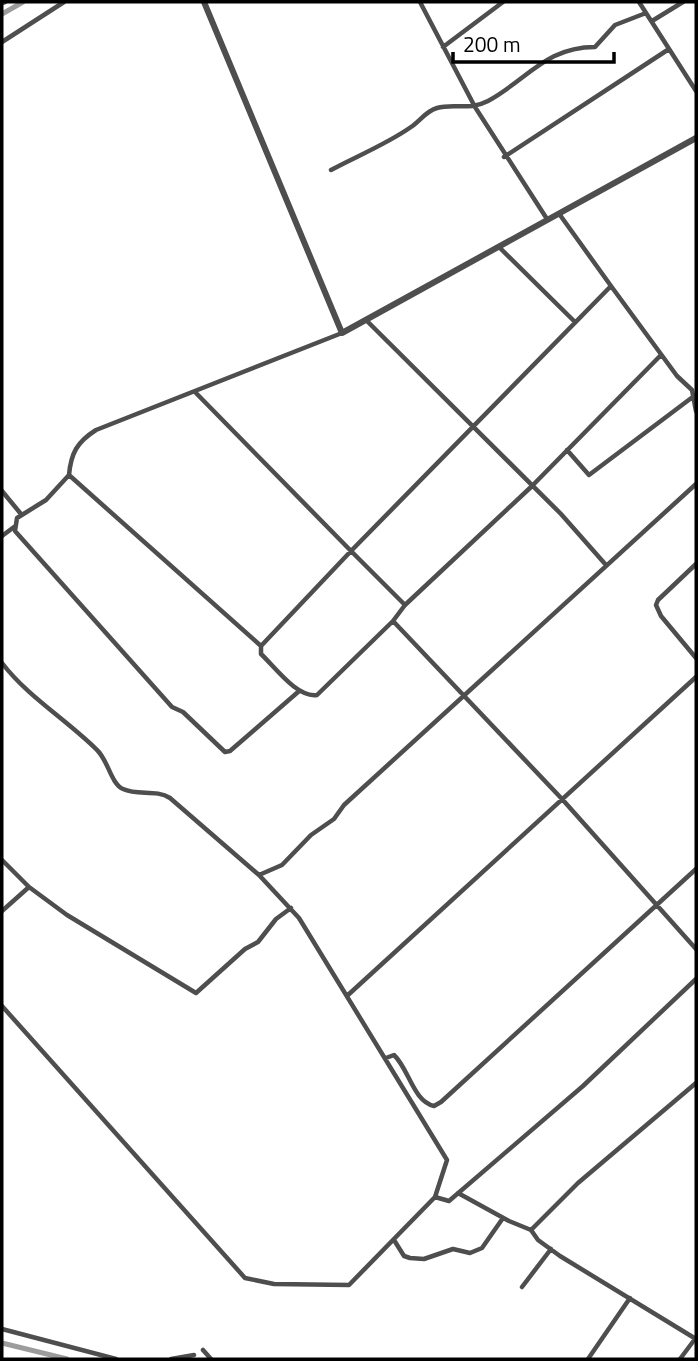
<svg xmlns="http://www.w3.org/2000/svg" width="698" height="1361" font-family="'Titillium Web',sans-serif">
<rect width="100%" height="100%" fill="#fff"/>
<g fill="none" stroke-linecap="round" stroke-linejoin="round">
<path stroke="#9c9c9c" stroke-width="5" d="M 2,14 L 23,2
M 2,1343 L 67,1359"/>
<path stroke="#4e4e4e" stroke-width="4.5" d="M 420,2 L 475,107 L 547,219
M 639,2 L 696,91
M 2,3 L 5,2
M 652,21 L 683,2
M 2,42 L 64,2
M 443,47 L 503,2
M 504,157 L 669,49
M 331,170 C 357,156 387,144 411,127 C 420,121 426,111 437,108 C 454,103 469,111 488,101 C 528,79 546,47 595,47 L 615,25 L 646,13
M 499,247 L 575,322
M 611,286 L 677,376 L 692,390 L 696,411
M 366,320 L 561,514 L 606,565
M 342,333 L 96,430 C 77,442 71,453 69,475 L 261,646 L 351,551 L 405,605 L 393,621 L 562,799 L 696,949
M 196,393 L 351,551 L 611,286 L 560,215
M 567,450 L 589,475 L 694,396
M 69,475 L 46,500 L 17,518 L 15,531 L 172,707 L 183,712 L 225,752 L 230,751 L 298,692
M 2,491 L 21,514
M 2,536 L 14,527
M 696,564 L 658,600 L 656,605 L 661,616 L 696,658
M 405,605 L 531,487 L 661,355
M 261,646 L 261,654 C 275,667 297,698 317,695 L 393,621
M 2,663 C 28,697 67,720 97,750 C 108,760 111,784 123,789 C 138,796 156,789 170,798 L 259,875
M 2,860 L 29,887 L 67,915 L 196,993 L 245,949 L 258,942 L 276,919 L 291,908
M 2,911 L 29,887
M 348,995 L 696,677
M 2,1006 L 245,1278 L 274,1284 L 349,1285 L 435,1197 L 447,1160 L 299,918 L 259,875 L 282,865 L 311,835 L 334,819 L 344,805 L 696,484
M 386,1058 L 394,1055 C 409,1069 413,1101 434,1106 L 441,1102 L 696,869
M 458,1193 L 509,1221 L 531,1230 L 538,1240 L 560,1256 L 696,1339
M 435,1197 L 449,1201 L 583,1086 L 696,979
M 531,1230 L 578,1183 L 696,1083
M 394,1240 L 404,1256 L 410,1258 L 424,1259 L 453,1249 L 470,1253 L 482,1248 L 503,1218
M 522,1287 L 551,1249
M 2,1329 L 116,1359
M 203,1350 L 211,1359
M 171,1359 L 194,1355
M 588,1359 L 630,1298
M 680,1359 L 695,1339"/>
<path stroke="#4e4e4e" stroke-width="6" d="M 204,2 L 342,333 L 696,138"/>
</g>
<rect width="698" height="1361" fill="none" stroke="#000000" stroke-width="7"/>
<path d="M453 52v10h161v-10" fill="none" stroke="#000000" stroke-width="3.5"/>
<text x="463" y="52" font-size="21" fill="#000000" stroke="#ffffff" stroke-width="5" paint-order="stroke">200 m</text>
</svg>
